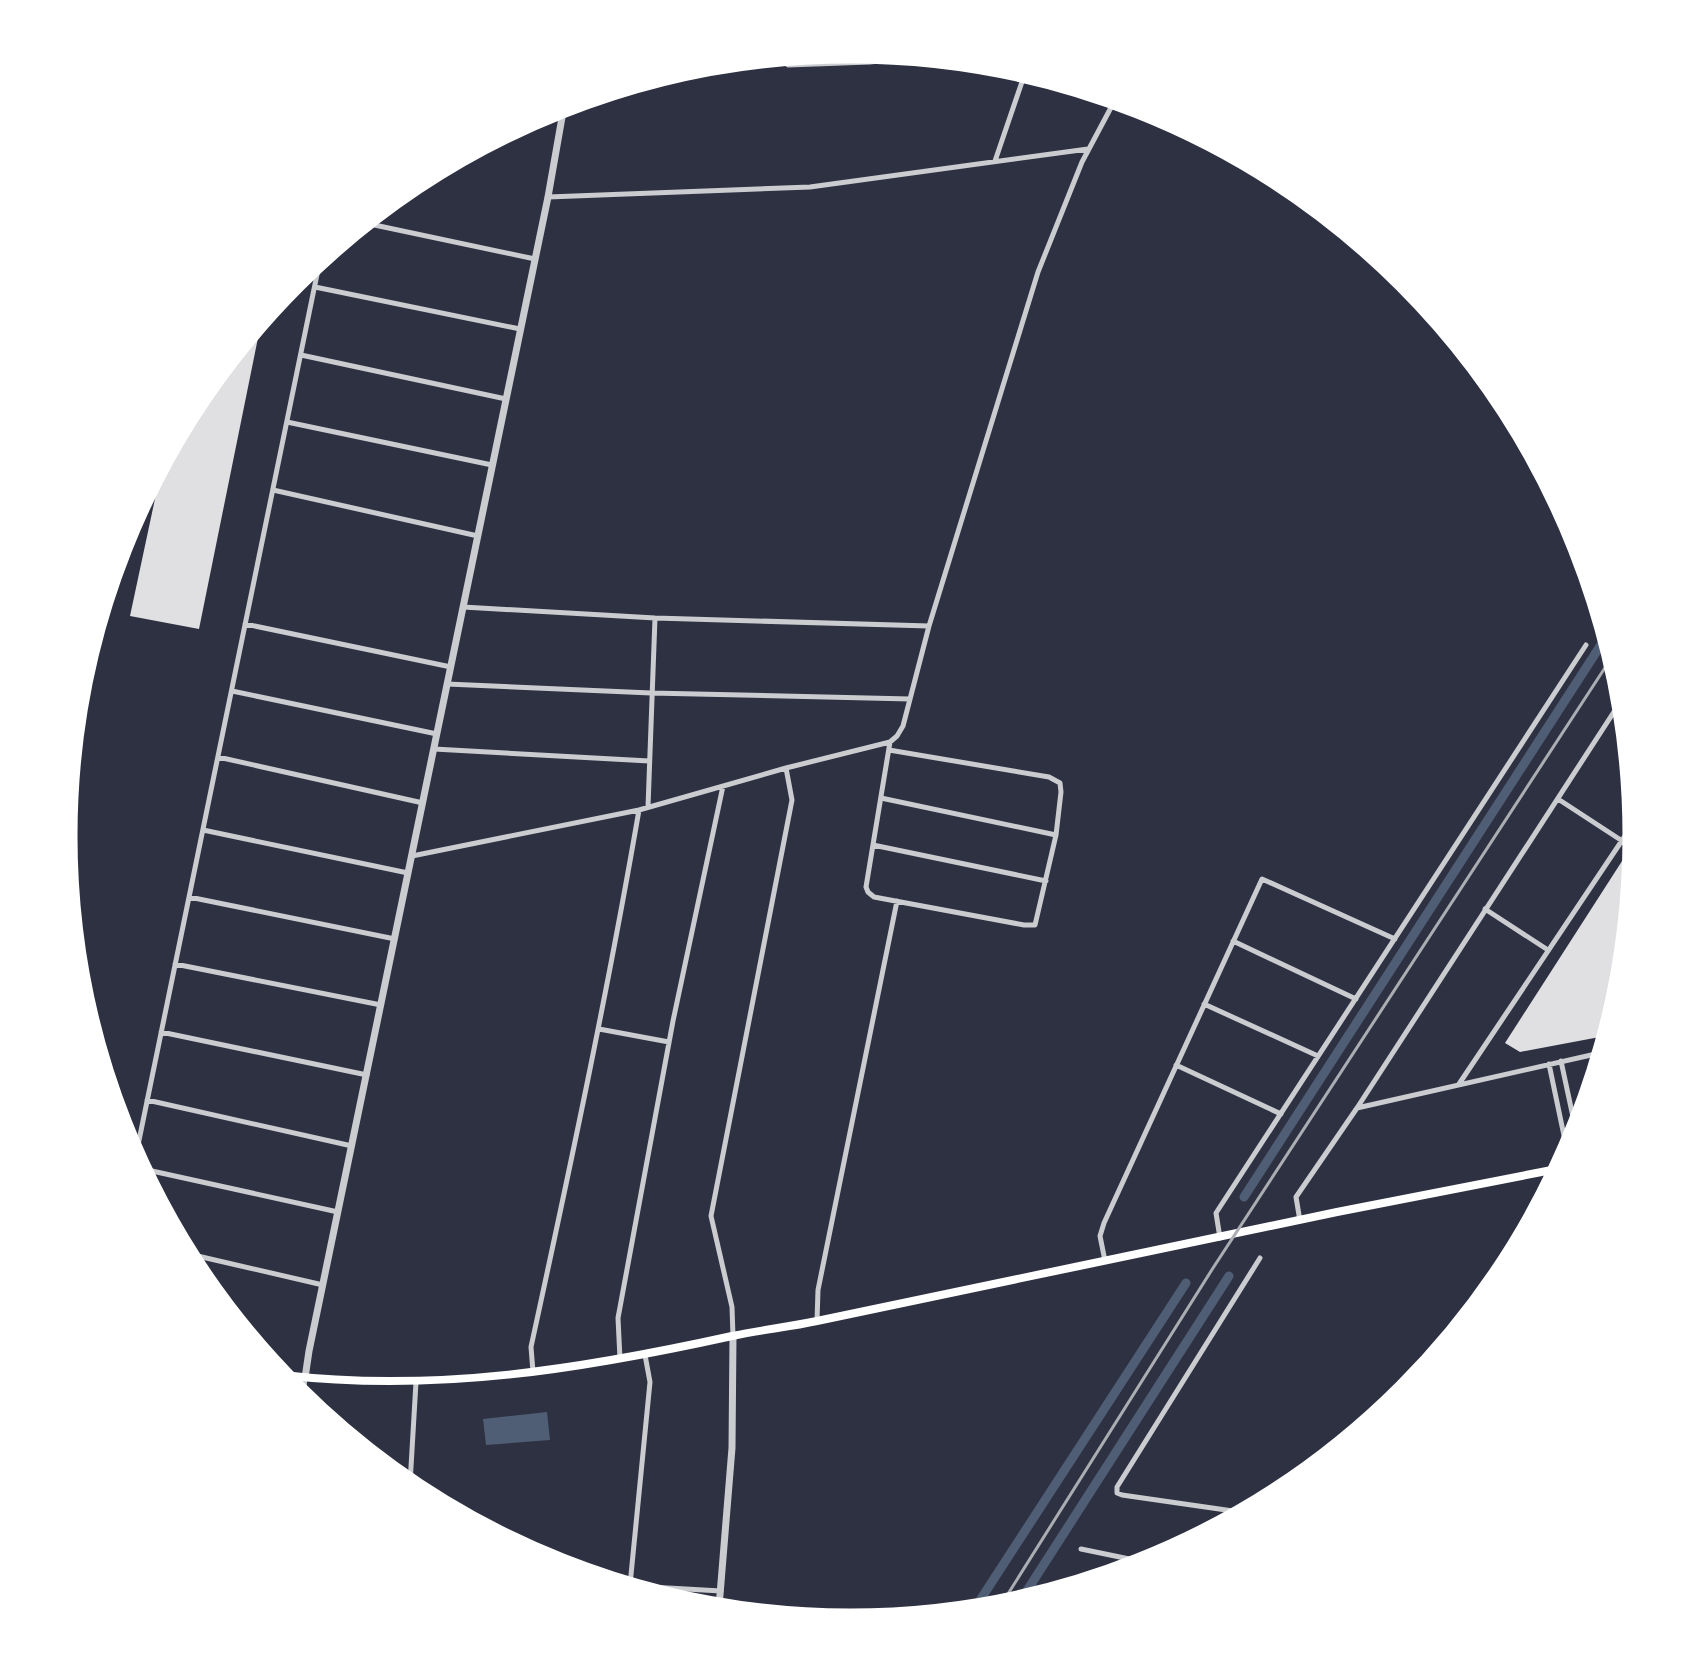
<svg xmlns="http://www.w3.org/2000/svg" width="1700" height="1671" font-family="Jost,sans-serif">
<rect width="100%" height="100%" fill="#2d3142"/>
<path fill="#4f5d75" d="M 547,1412 L 550,1440 L 486,1445 L 483,1419 Z"/>
<g fill="none" stroke-linecap="round" stroke-linejoin="round">
<path stroke="#4f5d75" stroke-width="9" d="M 1244,1197 L 1606,637
M 1021,1600 L 1229,1276
M 975,1608 L 1186,1283"/>
</g>
<path fill="#e0e0e3" d="M 261,323 L 199,629 L 130,616 L 162,466 L 198,399 Z
M 1624,858 L 1632,863 L 1619,989 L 1605,1036 L 1520,1052 L 1505,1043 Z"/>
<g fill="none" stroke-linecap="round" stroke-linejoin="round">
<path stroke="#caccd0" stroke-width="5" d="M 788,65 L 870,62 L 912,57
M 995,161 L 1025,73
M 548,197 L 810,187 L 1088,149
M 365,223 L 535,259
M 315,287 L 520,329
M 301,355 L 506,399
M 287,422 L 492,465
M 273,490 L 478,536
M 463,607 L 655,618 L 929,626
M 245,624 L 451,667
M 447,684 L 651,693 L 910,699
M 232,691 L 437,734
M 434,749 L 649,761
M 889,750 L 1049,777 L 1060,783 L 1061,792 L 1056,835 L 1035,925 L 1024,925 L 874,897 L 868,892 L 866,887 L 890,742
M 218,757 L 423,803
M 881,798 L 1056,835
M 1558,799 L 1633,848
M 648,807 L 655,618
M 203,830 L 408,873
M 873,845 L 1046,881
M 412,856 L 639,810 L 786,768 L 890,742 L 897,736 L 903,726 L 929,626 L 1038,272 L 1082,162 L 1115,100
M 189,897 L 395,939
M 1485,909 L 1548,950
M 1233,941 L 1356,999
M 175,964 L 381,1005
M 1204,1004 L 1318,1056
M 599,1029 L 669,1042
M 161,1032 L 367,1075
M 1561,1061 L 1576,1131
M 1549,1064 L 1567,1150
M 1176,1065 L 1281,1114
M 1459,1084 L 1633,824
M 147,1100 L 352,1146
M 1357,1108 L 1600,1053
M 136,1155 L 320,260
M 143,1169 L 338,1212
M 1300,1221 L 1296,1197 L 1357,1108 L 1621,701
M 1220,1238 L 1216,1213 L 1586,645
M 189,1254 L 323,1285
M 1105,1261 L 1100,1236 L 1104,1223 L 1262,879 L 1395,939
M 817,1321 L 818,1290 L 897,901
M 733,1336 L 732,1307 L 711,1216 L 792,800 L 786,768
M 620,1359 L 618,1318 L 673,1021 L 723,786
M 533,1372 L 531,1347 C 570,1168 608,990 639,810
M 303,1396 L 305,1378
M 410,1484 L 416,1382
M 1240,1512 L 1122,1495 L 1117,1493 L 1117,1487 L 1260,1258
M 1081,1549 L 1144,1562
M 630,1585 L 650,1382 L 645,1355
M 633,1586 L 721,1591"/>
<path stroke="#caccd0" stroke-width="7" d="M 305,1378 L 309,1351 L 548,197 L 564,106
M 719,1607 L 732,1448 L 733,1336"/>
<path stroke="#fff" stroke-width="8" d="M 283,1375 C 436,1393 582,1369 732,1336 C 760,1330 789,1327 817,1321 L 1337,1212 L 1557,1169"/>
<path stroke="#abadb3" stroke-width="3" d="M 1001,1605 L 1213,1268 L 1612,657"/>
</g>
<path d="M0 0H1700V1671H0ZM76 836a774 774 0 1 1 1548 0a774 774 0 1 1-1548 0Z" fill="#fff" fill-rule="evenodd"/>
<path fill="none" stroke="#fff" stroke-width="3" d="M76 836a774 774 0 1 1 1548 0a774 774 0 1 1-1548 0Z"/>
</svg>
